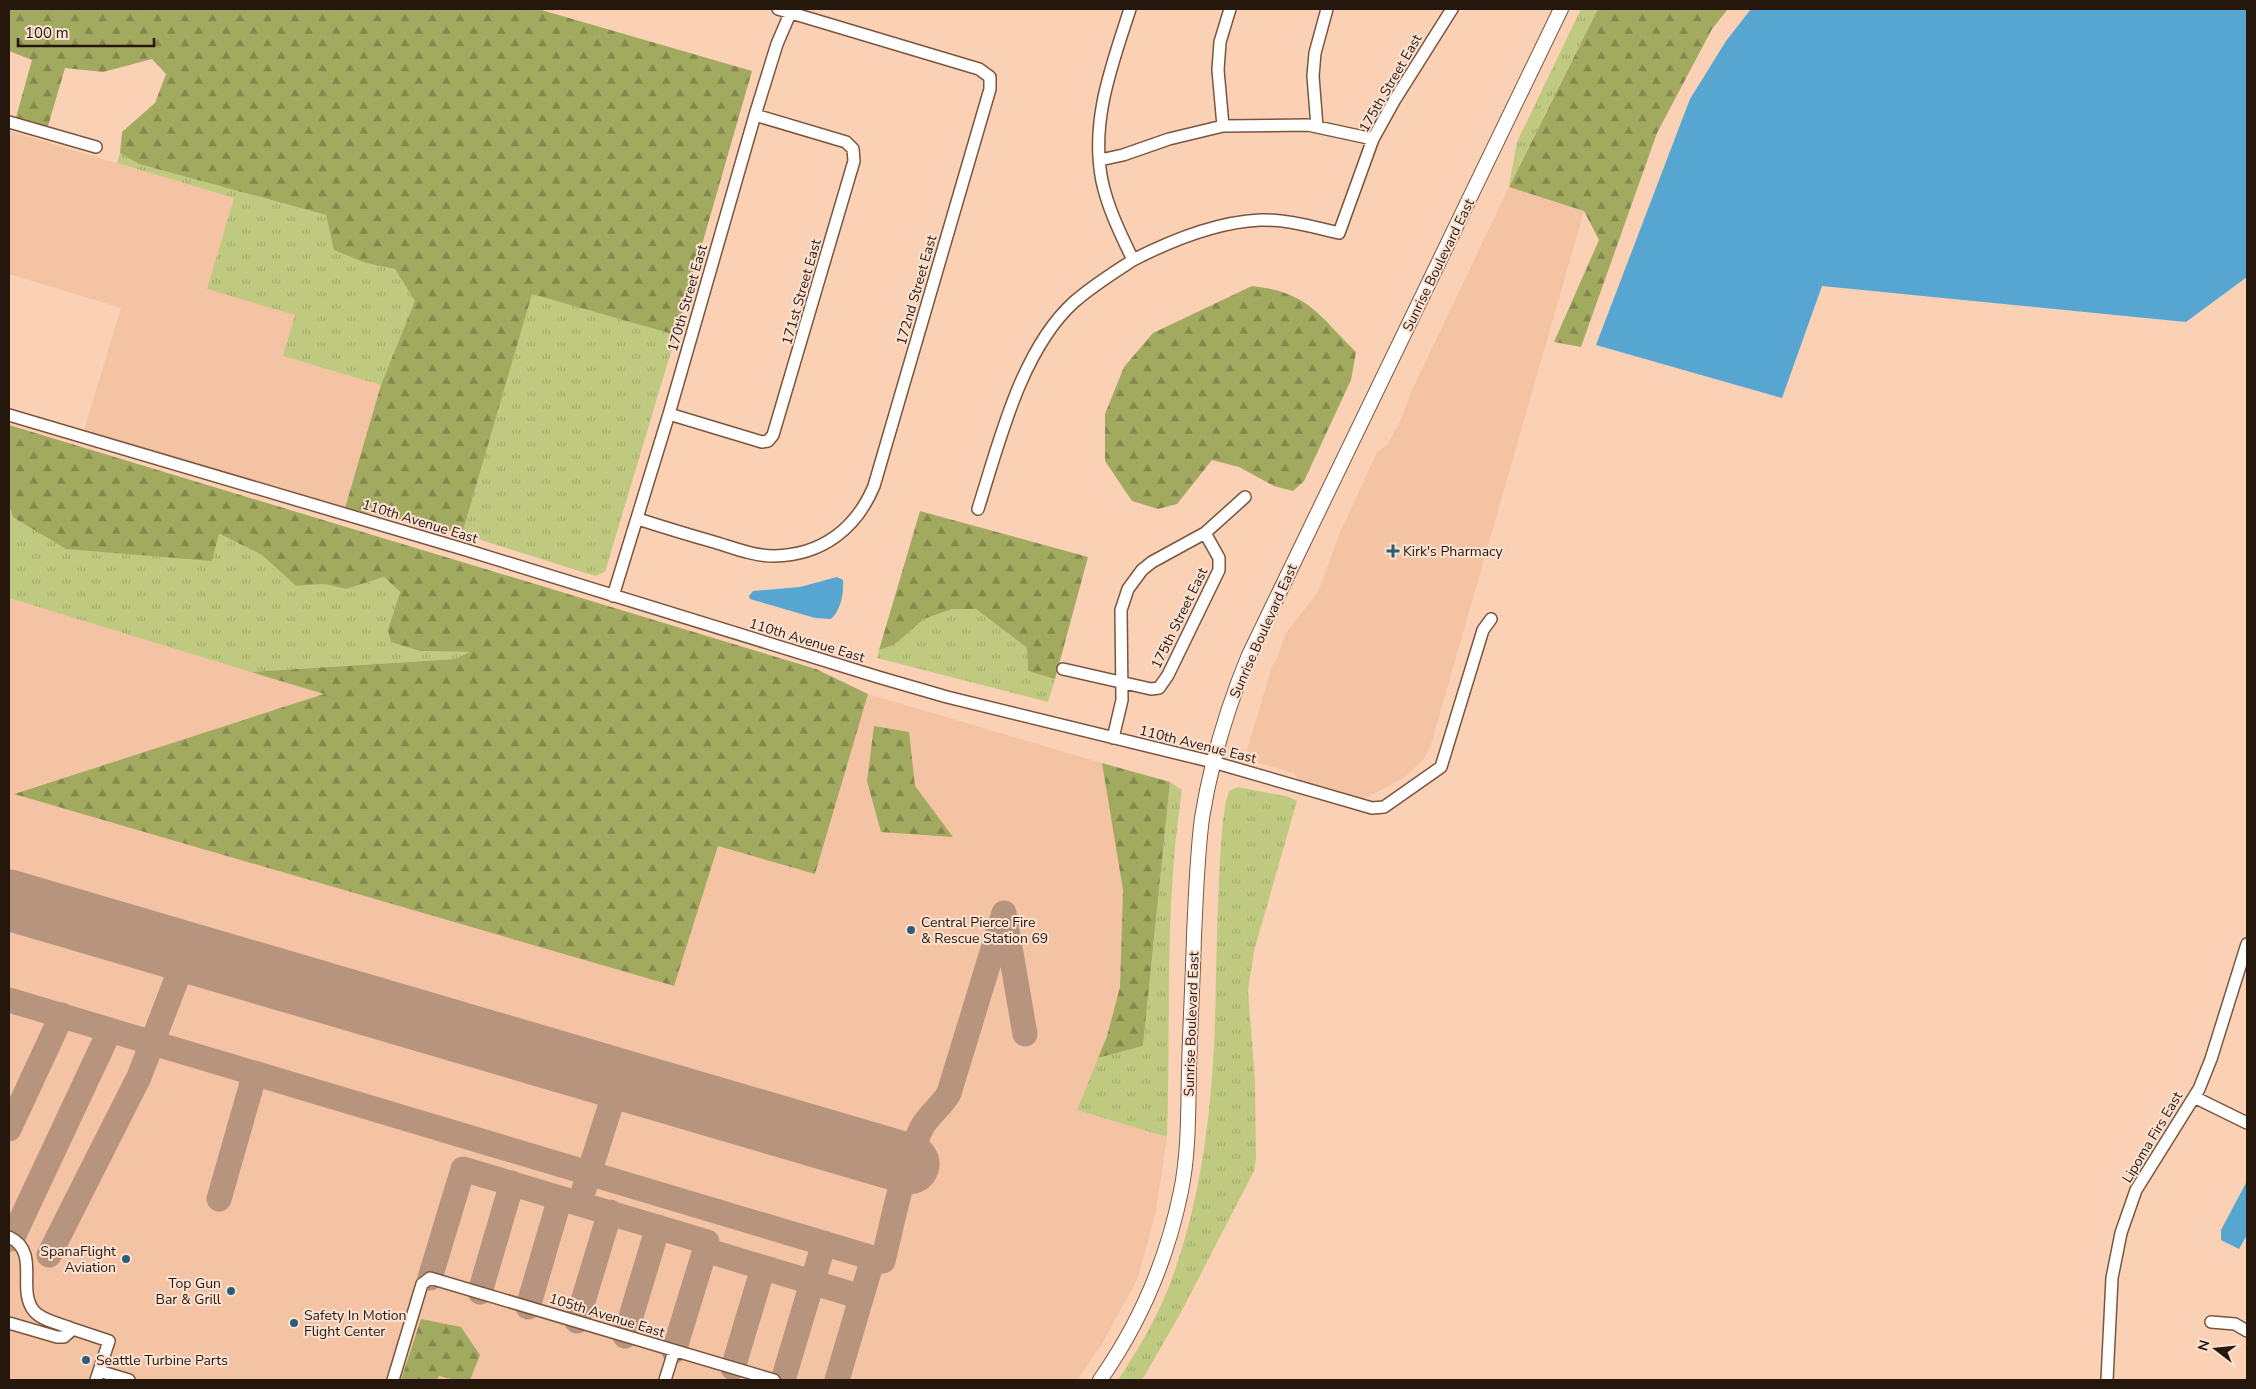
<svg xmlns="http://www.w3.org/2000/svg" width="2256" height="1389" font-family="'Nunito Sans',sans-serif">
<defs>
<pattern id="grass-tufts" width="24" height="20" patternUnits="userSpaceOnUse" patternTransform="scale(1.25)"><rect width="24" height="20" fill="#bfc97f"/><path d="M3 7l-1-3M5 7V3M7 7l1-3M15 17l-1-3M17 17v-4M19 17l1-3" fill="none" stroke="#a4ac6d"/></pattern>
<pattern id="forest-firs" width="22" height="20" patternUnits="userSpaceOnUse" patternTransform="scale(1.25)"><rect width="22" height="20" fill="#a1aa5e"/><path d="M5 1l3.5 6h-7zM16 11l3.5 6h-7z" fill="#83894c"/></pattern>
</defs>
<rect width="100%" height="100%" fill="#fbd1b5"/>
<path fill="#f4c3a3" d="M 9,131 L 234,198 L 207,289 L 296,315 L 284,356 L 381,385 L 345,508 L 84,430 L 121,308 L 9,274 Z
M 1509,187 L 1584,211 L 1430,748 L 1424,759 L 1405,777 L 1368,797 L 1359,799 L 1300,782 L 1294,773 L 1252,761 L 1247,750 L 1272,666 L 1277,658 L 1286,633 L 1318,592 L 1339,535 L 1377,452 L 1387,445 L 1398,426 L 1412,390 Z
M 9,598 L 325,694 L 15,793 L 673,986 L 718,846 L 815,874 L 868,694 L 1102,763 L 1123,890 L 1120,987 L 1107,1036 L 1077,1110 L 1167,1137 L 1156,1211 L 1138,1278 L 1102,1344 L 1077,1380 L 9,1380 Z"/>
<path fill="url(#grass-tufts)" d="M 1581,9 L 1598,9 L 1509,186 L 1517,142 Z
M 120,153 L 139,164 L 326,215 L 366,263 L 395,269 L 416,300 L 381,385 L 283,356 L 295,315 L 207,289 L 234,198 L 117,163 Z
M 532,293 L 676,335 L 605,572 L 595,576 L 462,534 Z
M 9,504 L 13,517 L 212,561 L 218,534 L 262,555 L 296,586 L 324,584 L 346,589 L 384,577 L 400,592 L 388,630 L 420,651 L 471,652 L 455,659 L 251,672 L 9,598 Z
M 952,609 L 976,609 L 1027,648 L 1028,671 L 1055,679 L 1048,702 L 877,658 L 879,650 L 894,645 L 924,619 Z
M 1170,782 L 1182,790 C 1164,905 1171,1021 1167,1137 L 1077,1110 L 1098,1058 L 1143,1046 Z
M 1238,787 L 1289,797 L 1297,801 L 1254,951 L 1248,990 L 1255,1081 L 1256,1158 L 1254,1171 L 1179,1316 L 1142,1380 L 1118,1380 C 1140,1347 1161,1311 1174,1273 C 1208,1177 1215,1073 1216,972 C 1217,934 1218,896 1220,858 C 1222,836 1222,813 1229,791 Z"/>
<path fill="url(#forest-firs)" d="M 9,9 L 538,9 L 752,71 L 676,335 L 532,294 L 462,534 L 345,508 L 381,385 L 415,301 L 395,269 L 366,263 L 334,250 L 326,215 L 139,164 L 120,153 L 122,132 L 155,103 L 166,74 L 152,59 L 103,72 L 65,68 L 48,126 L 37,128 L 15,121 L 32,60 L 9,51 Z
M 1598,9 L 1728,9 L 1712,29 L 1657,133 L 1581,347 L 1554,342 L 1599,240 L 1584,211 L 1509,187 Z
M 1252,286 C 1309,292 1319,316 1356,352 L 1351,380 L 1304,481 L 1293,491 L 1274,486 L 1239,467 L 1212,460 L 1177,504 L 1158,509 L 1132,501 L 1105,461 L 1105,414 L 1124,367 L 1153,333 Z
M 9,425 L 816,669 L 868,694 L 815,874 L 718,846 L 674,986 L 14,794 L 324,694 L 251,672 L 455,659 L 470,652 L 420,651 L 391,642 L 388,630 L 400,592 L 384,577 L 346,589 L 324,584 L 296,586 L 262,555 L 219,534 L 212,561 L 66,549 L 13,517 L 9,504 Z
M 920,511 L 1088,557 L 1055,679 L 1028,671 L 1027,648 L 976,609 L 952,609 L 924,619 L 894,645 L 879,650 Z
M 874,726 L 909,732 L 915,786 L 953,837 L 881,832 L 867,781 Z
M 1102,763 L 1170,782 L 1143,1046 L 1098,1058 L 1107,1036 L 1120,987 L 1123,890 Z
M 421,1319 L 461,1327 L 480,1355 L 470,1380 L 455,1380 L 439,1376 L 437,1380 L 401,1380 Z"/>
<path fill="#56a6d1" d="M 1751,9 L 2247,9 L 2247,277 L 2186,322 L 1822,286 L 1782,398 L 1596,345 L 1690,99 L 1726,41 Z
M 837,577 L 843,580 C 844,593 841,610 831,619 L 815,618 L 750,599 L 749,596 L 753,591 L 800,587 Z
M 2247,1181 L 2247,1235 L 2239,1249 L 2221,1240 L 2221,1230 Z"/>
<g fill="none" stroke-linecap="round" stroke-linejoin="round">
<path stroke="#b6947e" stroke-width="25" d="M 9,1000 L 883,1261 C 893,1221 903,1166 921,1129 C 927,1116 942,1106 949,1093 L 1004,913 L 1025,1034
M 9,1129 L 62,1015
M 584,1189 L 619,1079
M 219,1199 L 255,1073
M 12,1239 L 110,1030
M 49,1255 L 139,1077 L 187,952
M 430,1278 L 463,1169 L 707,1242 L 705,1250 L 861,1297
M 480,1292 L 512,1183
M 528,1307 L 560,1198
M 577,1321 L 610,1212
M 625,1336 L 658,1227
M 674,1351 L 705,1250
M 733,1368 L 763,1268
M 783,1380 L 824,1243
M 837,1380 L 873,1258"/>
<path stroke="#b6947e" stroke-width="61" d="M 9,900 L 909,1164"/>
<g stroke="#79553d" stroke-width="14">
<path id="minor" d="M 9,122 L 96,147
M 1223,126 L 1218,70 L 1220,42 L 1230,9
M 1317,127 L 1313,76 L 1315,53 L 1327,9
M 1100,160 L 1123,155 L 1169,139 L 1223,126 L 1308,125 L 1373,139
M 1133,260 C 1170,241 1218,222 1260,220 C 1286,219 1313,227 1339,233 L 1373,139 L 1394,101 L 1452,9
M 669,414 L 762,442 L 768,441 L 773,435 L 854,161 L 853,149 L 846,142 L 755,115
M 9,415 L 463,549 L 878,677 L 947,697 L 1213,762 L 1372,808 L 1384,807 L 1441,767 L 1483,630 L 1491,619
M 978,509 C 999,443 1021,350 1074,302 C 1092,286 1113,273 1133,260 C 1121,235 1108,209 1102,181 C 1090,121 1112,65 1130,9
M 638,519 C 663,527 689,535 714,542 C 734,548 754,556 774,556 C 822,555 856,529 874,486 L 990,89 L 990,77 L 979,69 L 778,9
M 613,596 L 669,414 L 755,115 L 777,44 L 792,9
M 1063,669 L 1151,689 L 1159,688 L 1168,675 L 1219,570 L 1219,558 L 1205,533
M 1113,738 L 1122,700 L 1121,610 L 1128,589 L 1142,570 L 1152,562 L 1205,533 L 1245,497
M 2194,1097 L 2247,1123
M 9,1237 C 41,1252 16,1289 34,1311 C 42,1321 62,1324 73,1329
M 2211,1322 L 2235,1324 L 2247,1331
M 9,1323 L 57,1337 L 64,1337 L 73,1329 L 109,1341 L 96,1380
M 99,1371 L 129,1380
M 393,1380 L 422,1284 L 430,1278 L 774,1380
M 665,1380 L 674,1351
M 2107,1380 L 2112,1278 L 2121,1233 L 2136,1190 L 2199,1089 L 2211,1059 L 2247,944"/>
</g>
<g stroke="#79553d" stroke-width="16">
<path id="major" d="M 1100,1380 C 1140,1323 1167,1260 1181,1191 C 1189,1152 1188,1111 1189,1071 C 1190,1025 1193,980 1194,935 C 1196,896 1197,856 1202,818 C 1211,762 1227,708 1249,655 L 1561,9"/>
</g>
<use href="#minor" stroke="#fff" stroke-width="11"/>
<use href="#major" stroke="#fff" stroke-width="14"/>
</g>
<g fill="#295e7a" stroke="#fce2d2" stroke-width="2">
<path d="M1390.5 543.5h5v5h5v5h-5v5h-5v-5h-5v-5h5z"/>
<circle cx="911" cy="930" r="5"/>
<circle cx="126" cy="1259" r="5"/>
<circle cx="231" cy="1291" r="5"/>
<circle cx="294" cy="1323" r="5"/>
<circle cx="86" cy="1360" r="5"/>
</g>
<g text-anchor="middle" stroke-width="4" stroke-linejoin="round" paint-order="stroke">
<g font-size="14" fill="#26170d" stroke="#fce2d2">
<text transform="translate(1390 83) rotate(-60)" y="5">175th Street East</text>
<text transform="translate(1438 265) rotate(-64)" y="5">Sunrise Boulevard East</text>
<text transform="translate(916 290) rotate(-74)" y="5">172nd Street East</text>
<text transform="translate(801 292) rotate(-74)" y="5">171st Street East</text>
<text transform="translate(687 298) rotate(-74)" y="5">170th Street East</text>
<text transform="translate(420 521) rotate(17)" y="5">110th Avenue East</text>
<text transform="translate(1179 618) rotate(-64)" y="5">175th Street East</text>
<text transform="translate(1263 631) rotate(-66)" y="5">Sunrise Boulevard East</text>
<text transform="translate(807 640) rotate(17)" y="5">110th Avenue East</text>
<text transform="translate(1198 744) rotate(14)" y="5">110th Avenue East</text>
<text transform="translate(1191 1024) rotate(-88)" y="5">Sunrise Boulevard East</text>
<text transform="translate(2152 1137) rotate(-59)" y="5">Lipoma Firs East</text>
<text transform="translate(607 1315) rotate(17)" y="5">105th Avenue East</text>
</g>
<g font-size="14" fill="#26170d" stroke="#fce2d2" text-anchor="start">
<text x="1403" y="556">Kirk's Pharmacy</text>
<text x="921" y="927">Central Pierce Fire<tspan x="921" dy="16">&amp; Rescue Station 69</tspan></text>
<text x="116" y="1256" text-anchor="end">SpanaFlight<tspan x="116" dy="16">Aviation</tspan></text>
<text x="221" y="1288" text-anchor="end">Top Gun<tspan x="221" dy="16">Bar &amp; Grill</tspan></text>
<text x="304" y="1320">Safety In Motion<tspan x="304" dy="16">Flight Center</tspan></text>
<text x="96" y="1365">Seattle Turbine Parts</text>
</g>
</g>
<rect width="2256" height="1389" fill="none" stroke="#26170d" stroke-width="20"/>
<g transform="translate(2216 1349) rotate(286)" stroke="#fce2d2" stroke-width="4" paint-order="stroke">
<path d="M0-4L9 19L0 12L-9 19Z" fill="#26170d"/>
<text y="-8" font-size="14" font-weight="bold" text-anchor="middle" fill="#26170d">N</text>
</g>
<path d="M18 38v8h136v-8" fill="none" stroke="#26170d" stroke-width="2.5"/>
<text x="25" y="38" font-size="15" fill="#26170d" stroke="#fce2d2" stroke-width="4" paint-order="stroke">100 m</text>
</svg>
